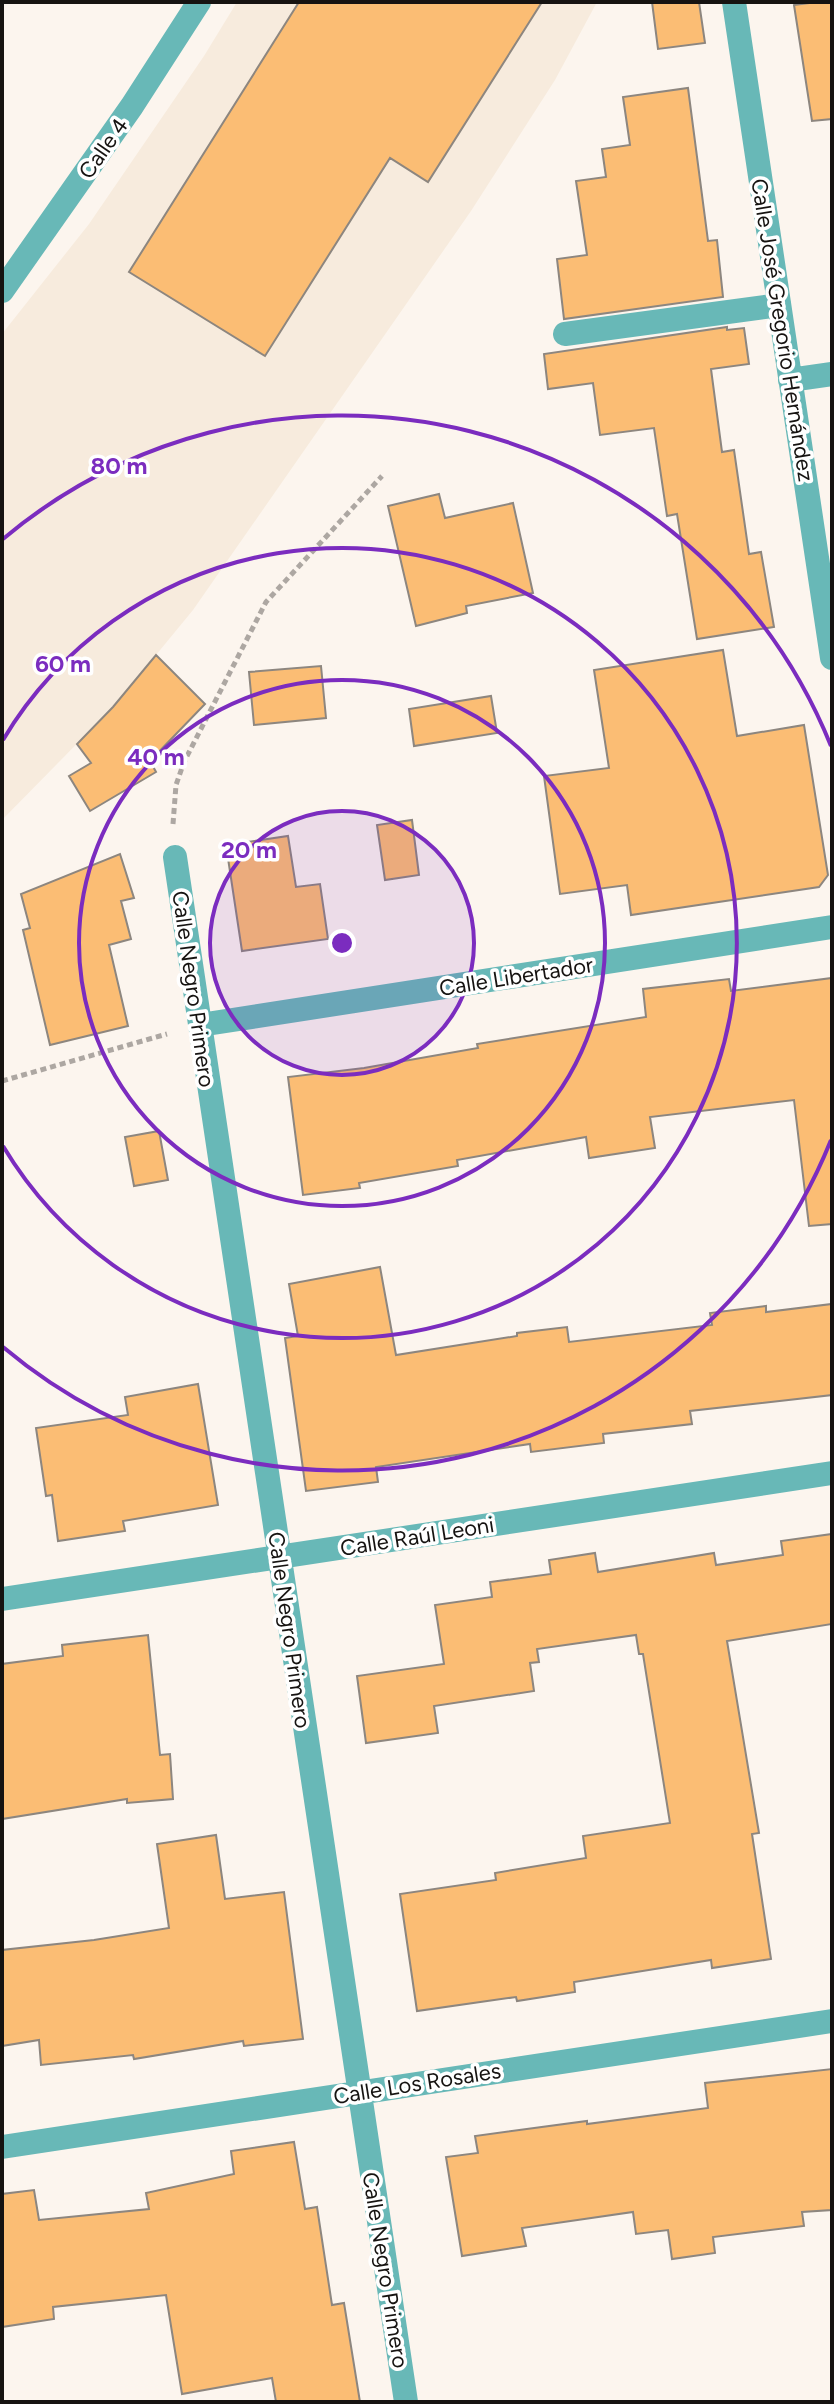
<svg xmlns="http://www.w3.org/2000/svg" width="834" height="2404" font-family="Figtree,sans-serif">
<rect width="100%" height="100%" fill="#fcf5ee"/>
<path fill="#f7ebdd" d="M 237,2 L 597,2 L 555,80 L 471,211 L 193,610 L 114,706 L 2,820 L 2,334 L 89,224 L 204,56 Z"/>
<path fill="#fbbd74" stroke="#8d867f" stroke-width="2" d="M 299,2 L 542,2 L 428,182 L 390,158 L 265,356 L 129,272 Z
M 652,2 L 699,2 L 705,43 L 658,49 Z
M 817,2 L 832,2 L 832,119 L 812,121 L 794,5 Z
M 688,88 L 708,241 L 717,240 L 723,297 L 564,319 L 557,259 L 587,255 L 576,181 L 606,177 L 602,149 L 630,145 L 623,97 Z
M 727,327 L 727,330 L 744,328 L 749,364 L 711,369 L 722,452 L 734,450 L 749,554 L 761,552 L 774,627 L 697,639 L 677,514 L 667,516 L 654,428 L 600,435 L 593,383 L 548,389 L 544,354 Z
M 439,494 L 445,518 L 513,503 L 533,593 L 466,606 L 467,613 L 416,626 L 388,506 Z
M 723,650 L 737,736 L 804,725 L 828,875 L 819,887 L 631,915 L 627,885 L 560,894 L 544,776 L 609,768 L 594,670 Z
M 156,655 L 205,704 L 150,761 L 156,772 L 90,811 L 69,776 L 91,763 L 77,744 L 113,707 Z
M 321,666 L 326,718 L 254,725 L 249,672 Z
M 491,696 L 497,733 L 414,746 L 409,709 Z
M 412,820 L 419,875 L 385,880 L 377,825 Z
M 288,836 L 296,887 L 320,884 L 328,939 L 242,951 L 226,845 Z
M 120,854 L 134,898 L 121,901 L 131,939 L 109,945 L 128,1026 L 50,1045 L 23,930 L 30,928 L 21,894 Z
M 832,978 L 832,1224 L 809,1226 L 794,1100 L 650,1117 L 655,1148 L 589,1158 L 586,1137 L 457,1160 L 458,1166 L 359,1183 L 360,1188 L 303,1195 L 288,1077 L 364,1068 L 478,1048 L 477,1044 L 646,1017 L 643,989 L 729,979 L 731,991 Z
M 159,1131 L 168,1180 L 134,1186 L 125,1137 Z
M 380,1267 L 396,1355 L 517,1336 L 517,1333 L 567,1327 L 569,1342 L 712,1325 L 710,1313 L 766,1306 L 766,1312 L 832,1304 L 832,1395 L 690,1411 L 692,1424 L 603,1434 L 604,1443 L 531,1452 L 530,1444 L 376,1467 L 378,1482 L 306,1491 L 285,1338 L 298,1336 L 289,1284 Z
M 198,1384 L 218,1505 L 123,1521 L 125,1531 L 58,1541 L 52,1495 L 46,1496 L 36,1428 L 128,1415 L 125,1397 Z
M 832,1534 L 832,1624 L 727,1641 L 759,1833 L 752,1834 L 771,1959 L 712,1968 L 711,1960 L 574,1982 L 575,1992 L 517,2001 L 516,1997 L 417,2011 L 400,1894 L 496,1880 L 495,1873 L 586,1858 L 583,1836 L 670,1823 L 643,1654 L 639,1654 L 636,1635 L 537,1649 L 539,1662 L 530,1663 L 534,1691 L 434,1706 L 438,1733 L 366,1743 L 357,1676 L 444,1664 L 435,1605 L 492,1597 L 490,1582 L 551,1574 L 549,1560 L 595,1553 L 598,1572 L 714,1553 L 716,1565 L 783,1555 L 781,1541 Z
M 148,1635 L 160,1755 L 170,1754 L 173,1799 L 127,1803 L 127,1799 L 2,1819 L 2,1664 L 63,1656 L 62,1645 Z
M 216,1835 L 225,1899 L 284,1892 L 303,2039 L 244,2046 L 243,2041 L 134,2059 L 133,2055 L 41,2065 L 39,2040 L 2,2046 L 2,1950 L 94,1940 L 169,1928 L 157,1844 Z
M 832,2069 L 832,2210 L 802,2212 L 804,2226 L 713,2237 L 715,2253 L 672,2259 L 668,2230 L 636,2234 L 633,2212 L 522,2228 L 526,2246 L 462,2256 L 446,2157 L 478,2153 L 475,2136 L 587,2121 L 587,2124 L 708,2108 L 705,2083 Z
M 294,2142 L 305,2209 L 317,2207 L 332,2305 L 344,2303 L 360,2402 L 276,2402 L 272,2378 L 182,2394 L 166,2295 L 53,2307 L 54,2319 L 2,2327 L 2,2194 L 34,2190 L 39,2220 L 149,2209 L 146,2193 L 234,2174 L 231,2151 Z"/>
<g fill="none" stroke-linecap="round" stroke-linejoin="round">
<path stroke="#ada7a2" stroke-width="5" stroke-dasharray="6 4" stroke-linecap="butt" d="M 173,824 L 176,785 L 184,762 L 266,602 L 382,476
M 2,1081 L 167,1034"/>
<path stroke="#68b8b7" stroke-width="24" d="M 565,334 L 779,305"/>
<path stroke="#68b8b7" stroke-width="24" d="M 734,2 L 832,658
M 2,291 L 132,106 L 199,2
M 790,380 L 832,374
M 175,857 L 406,2402
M 200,1025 L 832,927
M 2,1599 L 832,1473
M 2,2147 L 832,2021"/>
</g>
<circle cx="342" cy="943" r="132" fill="#7b2cbf" fill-opacity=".12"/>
<g fill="none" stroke="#7b2cbf" stroke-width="4">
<circle cx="342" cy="943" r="132"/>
<circle cx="342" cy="943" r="263"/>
<path d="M3 740A395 395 0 1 1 3 1146"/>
<path d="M831 1140A527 527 0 0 1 3 1347M3 539A527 527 0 0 1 831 746"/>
</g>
<g text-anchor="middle" stroke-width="7" stroke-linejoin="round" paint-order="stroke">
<g font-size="22" fill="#161311" stroke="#fff">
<text transform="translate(103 148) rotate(-55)" y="8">Calle 4</text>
<text transform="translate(783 330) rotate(81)" y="8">Calle José Gregorio Hernández</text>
<text transform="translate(516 976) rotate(-9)" y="8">Calle Libertador</text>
<text transform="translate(194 989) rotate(82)" y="8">Calle Negro Primero</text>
<text transform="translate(417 1536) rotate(-9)" y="8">Calle Raúl Leoni</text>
<text transform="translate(290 1630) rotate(82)" y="8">Calle Negro Primero</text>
<text transform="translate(417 2083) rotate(-9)" y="8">Calle Los Rosales</text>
<text transform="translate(386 2270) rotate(81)" y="8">Calle Negro Primero</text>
</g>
</g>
<circle cx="342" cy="943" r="12" fill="#7b2cbf" stroke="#fff" stroke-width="4"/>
<g font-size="24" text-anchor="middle" font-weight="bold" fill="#7b2cbf" stroke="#fff" stroke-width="7" stroke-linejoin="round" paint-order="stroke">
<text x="119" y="474">80 m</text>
<text x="63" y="672">60 m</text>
<text x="156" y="765">40 m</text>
<text x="249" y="858">20 m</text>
</g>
<rect width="834" height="2404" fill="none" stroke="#161311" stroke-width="8"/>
</svg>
